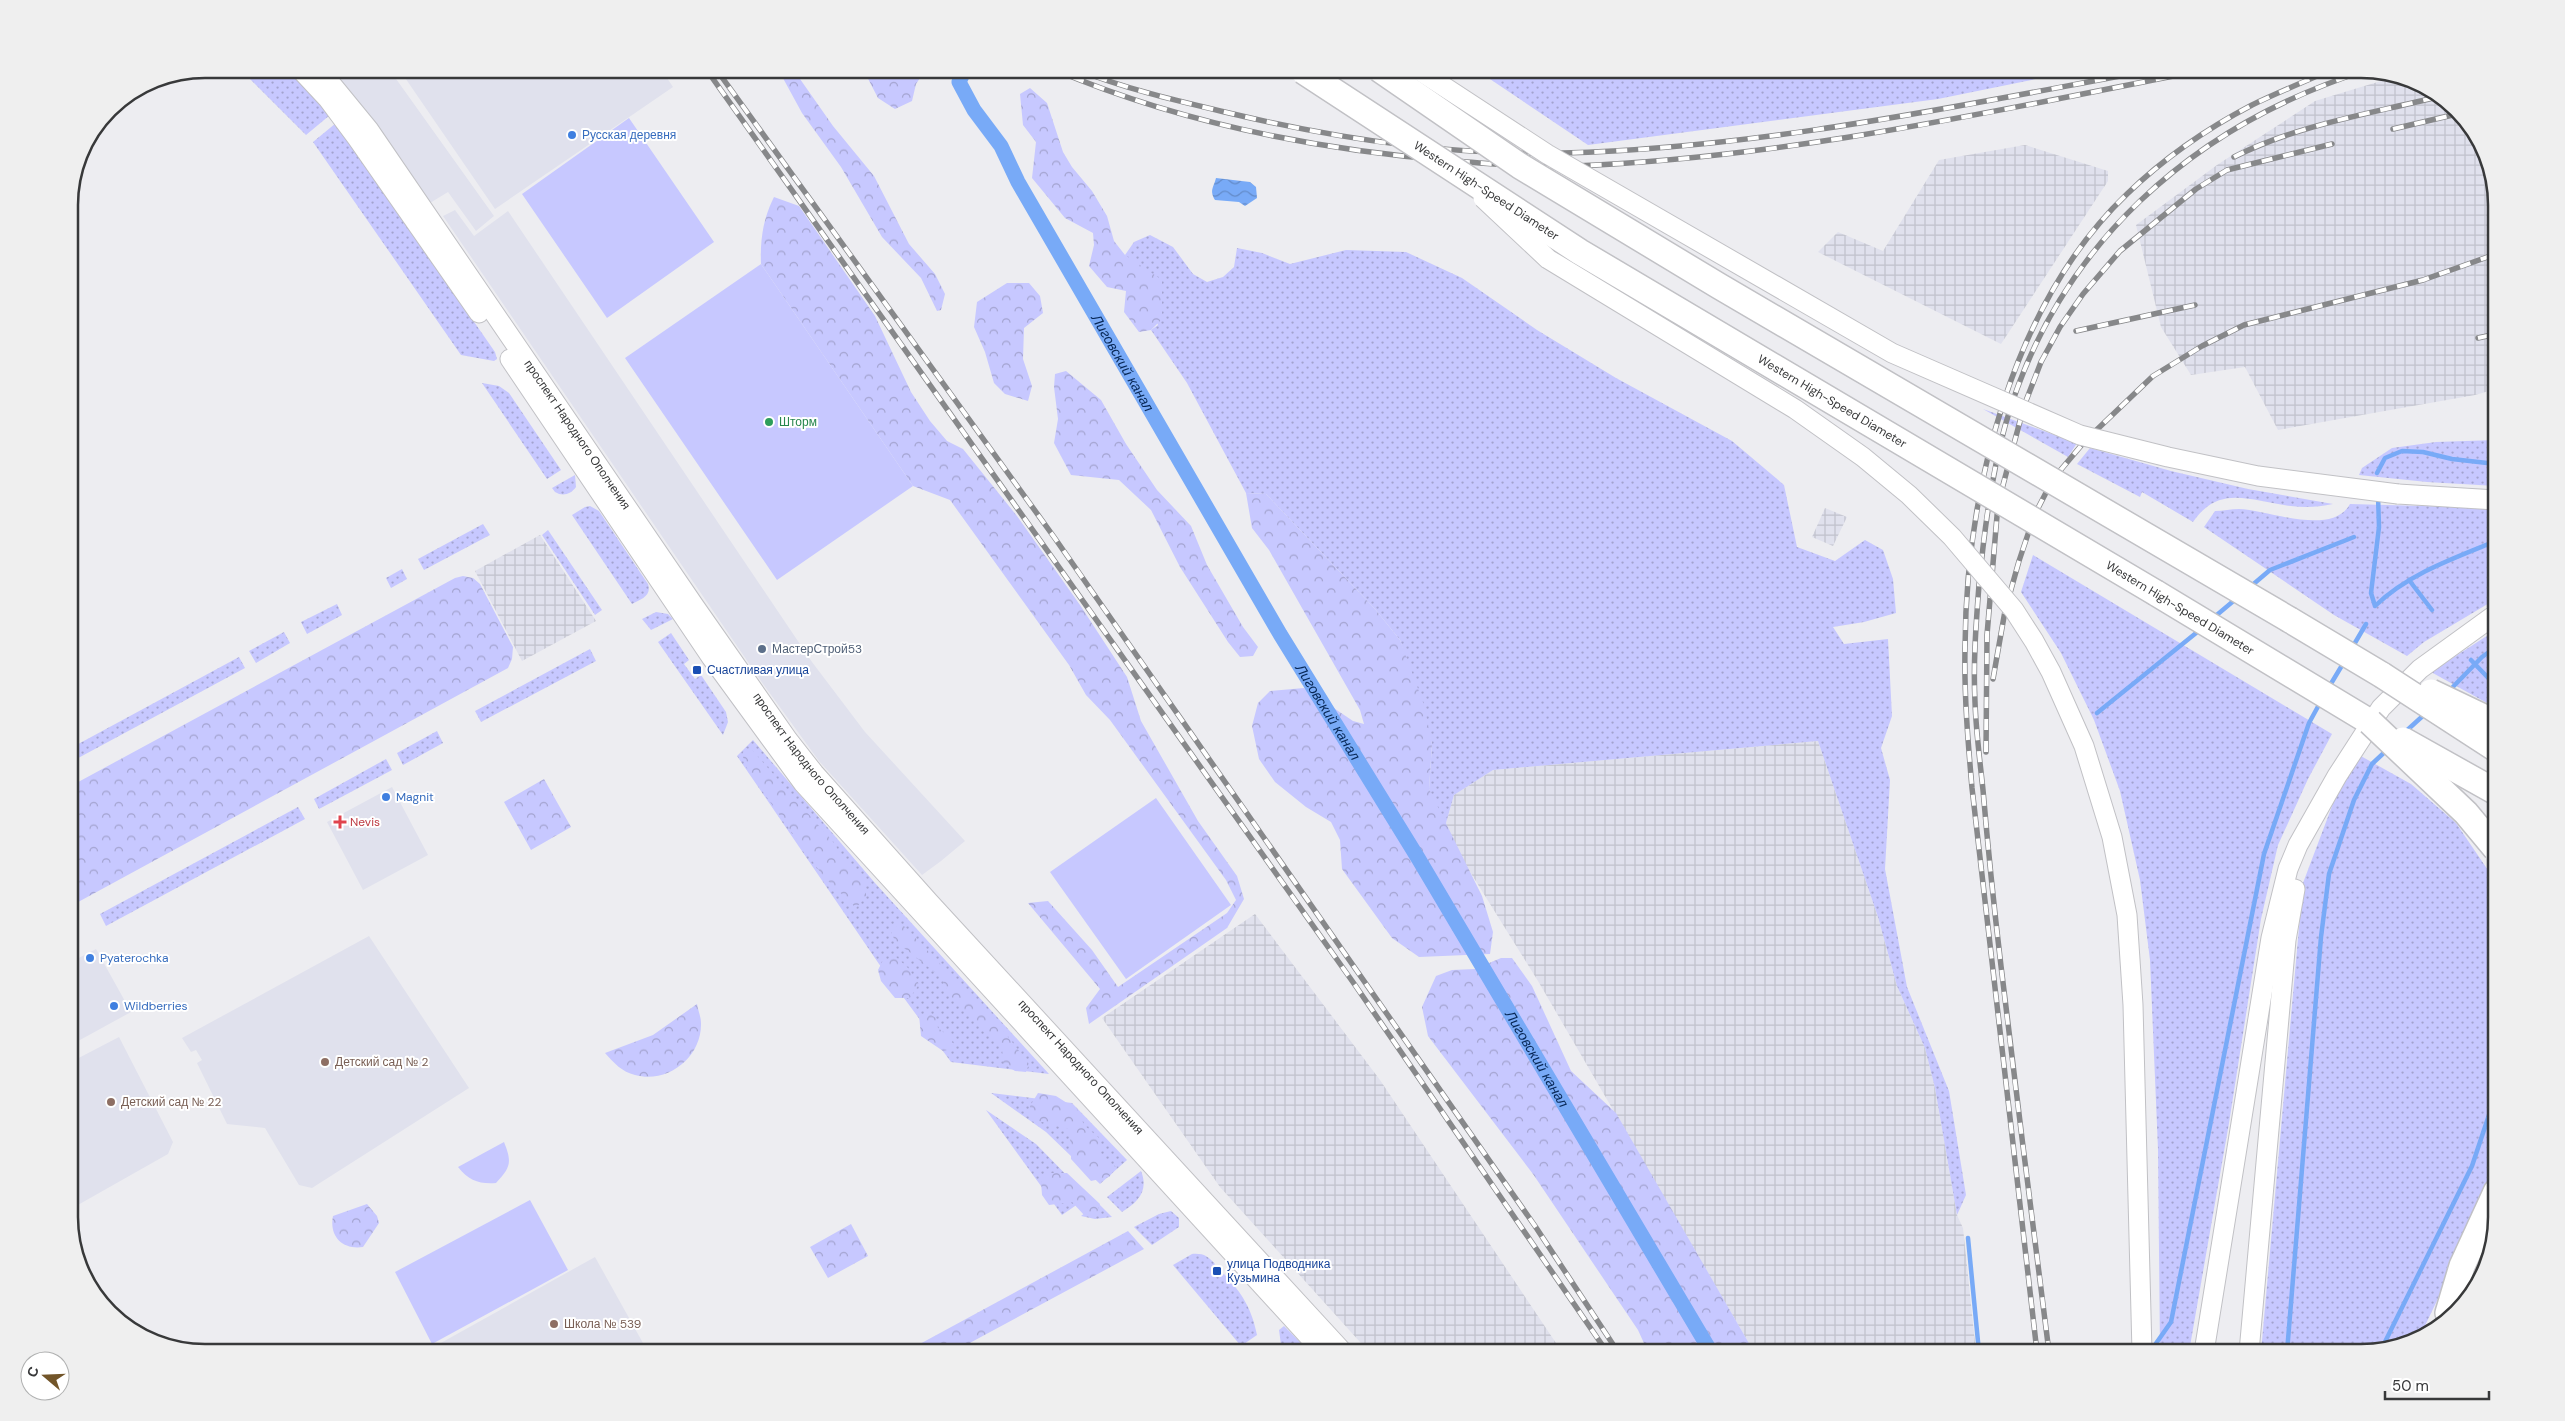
<svg xmlns="http://www.w3.org/2000/svg" width="2565" height="1421" font-family="'DM Sans',sans-serif">
<defs>
<pattern id="industrial-grid" width="8" height="8" patternUnits="userSpaceOnUse" patternTransform="scale(1.25)"><rect width="8" height="8" fill="#e0e1ed"/><path d="M0 4h8M4 0v8" fill="none" stroke="#c1c2cc"/></pattern>
<pattern id="grass-dots" width="8" height="8" patternUnits="userSpaceOnUse" patternTransform="scale(1.25)"><rect width="8" height="8" fill="#c7c8ff"/><path d="M2 2h.1M6 6h.1" fill="none" stroke="#a3a3cf" stroke-width="1.8" stroke-linecap="round"/></pattern>
<pattern id="forest-crowns" width="20" height="18" patternUnits="userSpaceOnUse" patternTransform="scale(1.25)"><rect width="20" height="18" fill="#c7c8ff"/><path d="M2 6a3 3 0 1 1 6 0M12 15a3 3 0 1 1 6 0" fill="none" stroke="#a3a3cf"/></pattern>
<pattern id="water-waves" width="16" height="10" patternUnits="userSpaceOnUse" patternTransform="scale(1.25)"><rect width="16" height="10" fill="#78aaf7"/><path d="M0 5q4-4 8 0t8 0" fill="none" stroke="#638bc9"/></pattern>
</defs>
<rect width="100%" height="100%" fill="#ededf1"/>
<path fill="#e0e1ed" d="M 328,69 L 389,69 L 494,216 L 476,231 L 448,192 L 430,203 L 360,104 Z
M 399,69 L 661,69 L 673,87 L 495,209 Z
M 455,210 L 474,236 L 508,211 L 812,662 L 865,732 L 965,841 L 941,861 L 922,875 L 819,761 L 761,681 L 443,216 Z
M 392,787 L 428,855 L 363,890 L 327,822 Z
M 369,936 L 469,1088 L 312,1188 L 299,1185 L 265,1128 L 227,1124 L 197,1063 L 202,1060 L 196,1050 L 191,1052 L 182,1038 Z
M 96,949 L 131,1012 L 69,1046 L 69,963 Z
M 119,1037 L 173,1142 L 168,1154 L 69,1210 L 69,1063 Z
M 595,1257 L 648,1352 L 432,1352 L 430,1349 Z"/>
<path fill="url(#industrial-grid)" d="M 2394,77 L 2421,83 L 2474,129 L 2496,196 L 2496,389 L 2475,395 L 2278,430 L 2245,367 L 2191,375 L 2161,327 L 2136,225 L 2217,165 L 2315,101 Z
M 2025,145 L 2108,171 L 2108,181 L 2001,344 L 1818,252 L 1838,232 L 1883,251 L 1939,160 Z
M 1825,508 L 1847,517 L 1833,546 L 1812,537 Z
M 540,535 L 596,621 L 522,661 L 475,571 Z
M 1818,741 L 1878,917 L 1897,986 L 1925,1048 L 1935,1088 L 1957,1215 L 1963,1228 L 1976,1352 L 1754,1352 L 1538,981 L 1444,830 L 1454,795 L 1493,770 Z
M 1255,914 L 1380,1080 L 1562,1352 L 1369,1352 L 1220,1187 L 1102,1018 Z"/>
<path fill="url(#grass-dots)" d="M 240,69 L 288,69 L 307,87 L 330,115 L 306,135 Z
M 1475,69 L 2085,69 L 1938,99 L 1588,145 Z
M 336,123 L 495,352 L 497,359 L 494,361 L 461,355 L 313,142 Z
M 1150,235 L 1173,247 L 1193,274 L 1207,282 L 1223,277 L 1234,267 L 1237,248 L 1262,253 L 1290,264 L 1346,250 L 1406,252 L 1462,278 L 1537,330 L 1616,378 L 1732,441 L 1784,485 L 1797,547 L 1835,561 L 1865,540 L 1883,550 L 1893,579 L 1896,613 L 1864,622 L 1833,627 L 1844,644 L 1888,639 L 1892,716 L 1881,748 L 1890,780 L 1885,869 L 1907,987 L 1949,1091 L 1966,1195 L 1957,1215 L 1935,1088 L 1925,1048 L 1897,986 L 1878,917 L 1818,741 L 1493,770 L 1454,795 L 1444,830 L 1429,789 L 1432,744 L 1400,640 L 1375,609 L 1266,494 L 1246,493 L 1187,383 L 1151,330 L 1158,325 L 1125,255 L 1134,242 Z
M 482,383 L 499,386 L 509,393 L 561,470 L 547,479 Z
M 1983,409 L 2077,443 L 2068,457 Z
M 2496,440 L 2496,486 L 2427,482 L 2359,475 L 2362,468 L 2392,448 L 2436,442 Z
M 2090,448 L 2171,471 L 2248,489 L 2333,504 C 2319,507 2305,508 2291,506 C 2252,502 2220,483 2193,522 L 2142,492 L 2140,497 L 2077,464 Z
M 575,475 L 576,487 C 571,494 563,497 555,492 L 552,488 Z
M 2350,504 L 2496,508 L 2496,599 L 2424,642 L 2407,656 L 2334,615 L 2204,527 L 2215,511 C 2223,511 2231,509 2239,509 C 2268,510 2332,537 2350,504 Z
M 590,506 L 599,511 L 648,584 C 652,596 641,599 632,604 L 572,515 L 585,507 Z
M 483,524 L 490,535 L 424,570 L 418,559 Z
M 548,530 L 602,610 L 595,615 L 542,535 Z
M 2033,555 L 2332,734 L 2308,779 L 2278,845 L 2261,919 L 2229,1123 L 2189,1352 L 2160,1352 L 2158,1149 L 2150,960 L 2140,880 L 2120,791 L 2094,720 L 2061,653 L 2021,592 Z
M 402,569 L 407,579 L 391,588 L 386,578 Z
M 337,604 L 342,615 L 307,634 L 301,622 Z
M 656,612 L 668,614 L 673,619 L 651,630 L 642,619 Z
M 2496,630 L 2496,708 L 2431,672 Z
M 284,632 L 290,643 L 256,663 L 249,651 Z
M 671,633 L 689,660 L 684,664 L 695,679 L 701,675 L 726,712 L 728,722 L 723,735 L 658,642 Z
M 590,649 L 596,661 L 481,722 L 475,711 Z
M 239,657 L 245,668 L 69,763 L 69,749 Z
M 437,731 L 443,743 L 403,765 L 397,753 Z
M 753,740 L 875,883 L 1049,1074 L 951,1062 L 879,964 L 737,756 Z
M 2359,755 L 2411,784 L 2456,823 L 2496,882 L 2496,1168 L 2460,1253 L 2420,1336 L 2361,1352 L 2261,1352 L 2303,883 L 2340,785 Z
M 386,759 L 392,770 L 319,809 L 314,799 Z
M 298,807 L 305,819 L 106,926 L 100,914 Z
M 991,1093 L 1072,1103 L 1127,1160 L 1100,1184 L 1046,1132 Z
M 986,1110 L 1036,1144 L 1088,1197 L 1062,1215 Z
M 1141,1171 C 1149,1191 1138,1202 1122,1212 L 1107,1197 Z
M 1098,1203 L 1112,1217 L 1095,1219 L 1081,1216 Z
M 1171,1211 L 1179,1218 L 1179,1227 L 1152,1245 L 1134,1227 L 1159,1214 Z
M 1192,1254 C 1203,1253 1208,1256 1215,1264 L 1212,1267 L 1220,1277 L 1224,1274 C 1242,1293 1252,1309 1257,1335 L 1241,1346 L 1173,1265 Z
M 1284,1326 L 1310,1352 L 1282,1352 L 1279,1330 Z"/>
<path fill="url(#forest-crowns)" d="M 778,69 L 793,69 L 833,126 L 874,176 L 909,244 L 935,274 L 945,294 L 941,310 L 937,311 L 921,278 L 882,237 L 841,167 L 802,113 Z
M 863,69 L 926,69 L 916,84 L 912,101 L 895,109 L 878,98 Z
M 1030,88 L 1047,103 L 1063,152 L 1072,167 L 1092,191 L 1107,216 L 1114,241 L 1125,255 L 1162,280 L 1162,319 L 1151,330 L 1139,332 L 1124,312 L 1126,291 L 1107,287 L 1089,266 L 1094,245 L 1093,233 L 1065,218 L 1032,178 L 1036,142 L 1023,125 L 1020,94 Z
M 774,197 L 799,206 L 875,316 L 911,392 L 930,421 L 947,441 L 963,449 L 1017,516 L 1080,605 L 1127,677 L 1141,721 L 1198,821 L 1237,876 L 1244,899 L 1227,928 L 1089,1024 L 1086,1008 L 1100,989 L 1028,903 L 1048,901 L 1092,950 L 1118,987 L 1227,913 L 1236,900 L 1226,880 L 1110,720 L 1086,695 L 1069,665 L 950,500 L 913,486 L 761,264 C 760,240 763,219 774,197 Z
M 1007,283 L 1029,283 L 1040,296 L 1043,313 L 1024,328 L 1023,359 L 1032,386 L 1028,401 L 1005,394 L 994,383 L 985,352 L 974,327 L 977,302 Z
M 1066,371 L 1101,400 L 1126,444 L 1157,490 L 1191,526 L 1207,565 L 1243,627 L 1258,647 L 1253,656 L 1240,657 L 1228,642 L 1180,567 L 1151,510 L 1119,480 L 1071,475 L 1054,443 L 1058,419 L 1054,387 L 1055,374 Z
M 1246,493 L 1266,494 L 1375,609 L 1400,640 L 1424,705 L 1432,744 L 1429,789 L 1482,896 L 1493,932 L 1490,954 L 1419,957 L 1392,938 L 1342,869 L 1340,840 L 1331,822 L 1306,807 L 1275,782 L 1259,759 L 1252,726 L 1258,703 L 1270,691 L 1304,688 L 1353,721 L 1364,724 L 1360,710 L 1269,550 L 1252,528 Z
M 463,576 L 473,578 L 480,584 L 513,647 L 512,659 L 508,668 L 69,907 L 69,787 L 455,578 Z
M 746,748 L 753,751 L 834,843 L 846,863 L 866,880 L 866,896 L 856,908 L 823,876 L 748,771 L 742,754 Z
M 544,779 L 571,827 L 531,850 L 504,802 Z
M 902,924 L 999,1025 L 1029,1064 L 1026,1072 L 1015,1071 L 1003,1063 L 1002,1046 L 985,1033 L 949,994 L 941,977 L 895,941 L 890,929 Z
M 896,957 L 908,968 L 919,984 L 910,998 L 895,998 L 881,981 L 878,970 L 883,960 Z
M 1501,958 L 1512,958 L 1532,986 L 1571,1071 L 1616,1113 L 1754,1352 L 1648,1352 L 1638,1330 L 1533,1174 L 1428,1036 L 1422,1007 L 1436,976 L 1452,970 L 1475,969 Z
M 697,1004 C 698,1010 701,1017 701,1023 C 702,1057 668,1084 635,1075 C 622,1072 614,1063 605,1053 L 653,1035 Z
M 928,1013 L 936,1018 L 938,1028 L 950,1037 L 956,1048 L 943,1051 L 921,1036 L 919,1015 Z
M 1038,1093 L 1056,1096 L 1078,1110 L 1084,1125 L 1099,1138 L 1099,1157 L 1117,1167 L 1109,1177 L 1091,1181 L 1071,1159 L 1071,1145 L 1068,1129 L 1031,1119 L 1030,1106 Z
M 1049,1173 L 1067,1173 L 1100,1204 L 1096,1215 L 1084,1215 L 1072,1202 L 1049,1205 L 1042,1195 L 1041,1182 Z
M 367,1204 L 377,1216 L 379,1223 L 363,1247 C 342,1250 329,1236 333,1216 Z
M 851,1224 L 868,1256 L 828,1278 L 810,1247 Z
M 1128,1231 L 1144,1249 L 953,1352 L 905,1352 Z"/>
<path fill="#c7c8ff" d="M 629,118 L 714,242 L 607,318 L 522,194 Z
M 761,264 L 913,486 L 777,580 L 625,358 Z
M 1156,798 L 1231,905 L 1126,979 L 1050,872 Z
M 504,1142 C 512,1162 511,1167 496,1183 C 479,1184 469,1181 458,1167 Z
M 530,1200 L 568,1270 L 432,1344 L 395,1272 Z"/>
<path fill="url(#water-waves)" d="M 1216,178 L 1250,182 L 1256,187 L 1257,198 L 1245,206 L 1239,202 L 1215,200 C 1209,190 1214,187 1216,178 Z"/>
<g fill="none" stroke-linecap="round" stroke-linejoin="round">
<path stroke="#78aaf7" stroke-width="4.5" d="M 2377,473 L 2385,458 L 2402,451 L 2423,452 L 2452,459 L 2496,464
M 2378,495 L 2379,527 L 2371,593 L 2375,606 C 2408,574 2454,558 2496,541
M 2409,580 L 2432,610
M 2250,587 L 2270,570 L 2354,537
M 2212,619 L 2237,598
M 2352,648 L 2366,624
M 2471,660 L 2496,686
M 2329,687 L 2344,662
M 2448,692 L 2482,657 L 2496,647
M 2097,713 L 2201,629
M 2404,733 L 2426,713
M 2496,1065 L 2496,1093
M 1968,1238 L 1979,1352
M 2383,1346 L 2472,1166 L 2496,1094
M 2150,1352 L 2171,1322 L 2264,854 L 2309,723 L 2321,701
M 2287,1352 L 2321,937 L 2329,874 L 2354,800 L 2372,764 L 2388,749"/>
<path stroke="#78aaf7" stroke-width="15" id="s1" d="M 965,69 L 959,82 L 974,110 L 1001,146 L 1018,182 L 1280,634 L 1418,858 L 1711,1352"/>
<g stroke="#c1c1c5" stroke-width="21">
<g id="secondary">
<path d="M 300,69 L 328,99 L 357,138 L 479,313"/>
<path id="s2" d="M 319,69 L 369,130 L 695,607 L 788,740 L 814,773 L 929,902 L 1343,1352"/>
<path d="M 510,359 L 711,657 L 803,783 L 1323,1352"/>
<path d="M 2398,494 L 2496,500"/>
<path d="M 2204,1352 L 2271,938 L 2288,869 L 2298,845 L 2337,776 L 2381,708 L 2420,669 L 2496,614"/>
<path d="M 2249,1352 L 2286,940 L 2295,889"/>
</g>
</g>
<g stroke="#c1c1c5" stroke-width="28">
<path id="highway" d="M 2156,593 L 2370,722
M 2290,620 L 2382,675
M 2448,1313 L 2462,1266 L 2496,1192"/>
</g>
<use href="#secondary" stroke="#fff" stroke-width="19"/>
<use href="#highway" stroke="#fff" stroke-width="25"/>
<g stroke="#87888a" stroke-width="5.5">
<path id="rail" d="M 706,69 L 1355,985 L 1607,1352
M 716,69 L 1054,537 L 1535,1226 L 1618,1352
M 1053,69 C 1179,123 1319,150 1455,161 C 1494,164 1533,168 1573,166 C 1787,158 1999,110 2209,69
M 1076,69 C 1125,89 1178,101 1229,113 C 1338,139 1451,156 1563,153 C 1764,148 1961,105 2158,69
M 2393,129 L 2457,114
M 2234,157 C 2297,125 2369,114 2437,97
M 2076,331 L 2195,305
M 2478,338 L 2496,334
M 1993,679 L 2005,611 L 2019,561 L 2034,516 L 2053,479 L 2085,441 L 2153,376 L 2202,346 L 2244,325 L 2423,280 L 2496,254
M 1986,752 L 1987,635 L 1998,504 L 2024,406 L 2041,362 L 2060,327 L 2083,294 L 2120,251 L 2196,189 L 2227,170 L 2332,144
M 2037,1352 L 1972,788 C 1968,742 1964,695 1965,648 C 1966,492 2011,305 2127,194 C 2163,159 2208,128 2252,105 C 2279,92 2306,81 2333,69
M 2049,1352 C 2033,1223 2016,1095 2001,966 C 1994,907 1988,849 1983,790 C 1980,761 1976,732 1975,702 C 1973,664 1976,624 1979,585 C 1984,532 1991,477 2005,426 C 2056,246 2193,125 2367,70"/>
</g>
<use href="#rail" stroke="#fff" stroke-width="4" stroke-dasharray="11" stroke-linecap="butt"/>
<g stroke="#c1c1c5" stroke-width="21" stroke-linecap="butt">
<path id="secondary-bridge" d="M 1417,69 L 1547,154 L 1892,353 L 2080,435 L 2168,457 L 2258,476 L 2398,494
M 1483,198 L 1548,259 L 1795,409 L 1863,457 L 1909,495 L 1952,537 L 2014,610 L 2034,641 L 2051,672 L 2084,746 L 2112,837 L 2127,915 L 2133,1005 L 2142,1352"/>
</g>
<g stroke="#c1c1c5" stroke-width="28" stroke-linecap="butt">
<g id="highway-bridge">
<path d="M 1379,69 L 1520,166 L 1719,286 L 2290,620"/>
<path id="s3" d="M 1303,71 L 1580,252 L 2156,593"/>
<path d="M 2382,675 L 2496,749"/>
<path d="M 2431,692 L 2496,723"/>
<path d="M 2370,722 L 2466,813 L 2496,849"/>
<path d="M 2403,740 L 2496,792"/>
</g>
</g>
<use href="#secondary-bridge" stroke="#fff" stroke-width="19"/>
<use href="#highway-bridge" stroke="#fff" stroke-width="25"/>
</g>
<g fill="#3f7fe0" stroke="#fff" stroke-width="2">
<circle cx="572" cy="135" r="5"/>
<circle cx="386" cy="797" r="5"/>
<circle cx="90" cy="958" r="5"/>
<circle cx="114" cy="1006" r="5"/>
</g>
<circle fill="#2e9e5b" stroke="#fff" stroke-width="2" cx="769" cy="422" r="5"/>
<circle fill="#5c6f8a" stroke="#fff" stroke-width="2" cx="762" cy="649" r="5"/>
<g fill="#1a4fb4" stroke="#fff" stroke-width="2">
<rect x="692" y="665" width="10" height="10" rx="2.5"/>
<rect x="1212" y="1266" width="10" height="10" rx="2.5"/>
</g>
<path fill="#e0444e" stroke="#fff" stroke-width="2" d="M337.5 814.5h5v5h5v5h-5v5h-5v-5h-5v-5h5z"/>
<g fill="#8d6e63" stroke="#fff" stroke-width="2">
<circle cx="325" cy="1062" r="5"/>
<circle cx="111" cy="1102" r="5"/>
<circle cx="554" cy="1324" r="5"/>
</g>
<g text-anchor="middle" stroke-width="4" stroke-linejoin="round" paint-order="stroke">
<g font-size="12" fill="#366cbe" stroke="#fff" text-anchor="start">
<text x="582" y="139">Русская деревня</text>
<text x="396" y="801">Magnit</text>
<text x="100" y="962">Pyaterochka</text>
<text x="124" y="1010">Wildberries</text>
</g>
<g font-size="12" fill="#38393a" stroke="#fff">
<text dy="4" stroke="none"><textPath href="#s3" startOffset="219">Western High-Speed Diameter</textPath></text>
<text dy="4" stroke="none"><textPath href="#s3" startOffset="624">Western High-Speed Diameter</textPath></text>
<text dy="4" stroke="none"><textPath href="#s2" startOffset="448">проспект Народного Ополчения</textPath></text>
<text transform="translate(2180 608) rotate(31)" y="4">Western High-Speed Diameter</text>
<text dy="4" stroke="none"><textPath href="#s2" startOffset="852">проспект Народного Ополчения</textPath></text>
<text dy="4" stroke="none"><textPath href="#s2" startOffset="1258">проспект Народного Ополчения</textPath></text>
</g>
<g font-size="12" fill="#27864d" stroke="#fff" text-anchor="start">
<text x="779" y="426">Шторм</text>
</g>
<g font-size="12" fill="#4e5e75" stroke="#fff" text-anchor="start">
<text x="772" y="653">МастерСтрой53</text>
</g>
<g font-size="12" fill="#164399" stroke="#fff" text-anchor="start">
<text x="707" y="674">Счастливая улица</text>
<text x="1227" y="1268">улица Подводника<tspan x="1227" dy="14">Кузьмина</tspan></text>
</g>
<g font-size="12" fill="#be3a42" stroke="#fff" text-anchor="start">
<text x="350" y="826">Nevis</text>
</g>
<g font-size="12" fill="#785e54" stroke="#fff" text-anchor="start">
<text x="335" y="1066">Детский сад № 2</text>
<text x="121" y="1106">Детский сад № 22</text>
<text x="564" y="1328">Школа № 539</text>
</g>
<g font-size="14" font-style="italic" fill="#072755" stroke="#fff">
<text dy="5" stroke="none"><textPath href="#s1" startOffset="340">Лиговский канал</textPath></text>
<text dy="5" stroke="none"><textPath href="#s1" startOffset="745">Лиговский канал</textPath></text>
<text dy="5" stroke="none"><textPath href="#s1" startOffset="1150">Лиговский канал</textPath></text>
</g>
</g>
<path d="M0 0H2565V1421H0ZM205 78H2361A127 127 0 0 1 2488 205V1217A127 127 0 0 1 2361 1344H205A127 127 0 0 1 78 1217V205A127 127 0 0 1 205 78Z" fill="#efefef" fill-rule="evenodd"/>
<path fill="none" stroke="#38393a" stroke-width="2.5" d="M205 78H2361A127 127 0 0 1 2488 205V1217A127 127 0 0 1 2361 1344H205A127 127 0 0 1 78 1217V205A127 127 0 0 1 205 78Z"/>
<g transform="translate(45 1376) rotate(289)"><circle r="24" fill="#ffffff" stroke="#afb0b0"/>
<path d="M0-4L9 19L0 12L-9 19Z" fill="#725529"/>
<text y="-8" font-size="14" font-weight="bold" text-anchor="middle" fill="#38393a">С</text>
</g>
<path d="M2385 1391v8h104v-8" fill="none" stroke="#38393a" stroke-width="2.5"/>
<text x="2392" y="1391" font-size="15" fill="#38393a" stroke="#ffffff" stroke-width="4" paint-order="stroke">50 m</text>
</svg>
